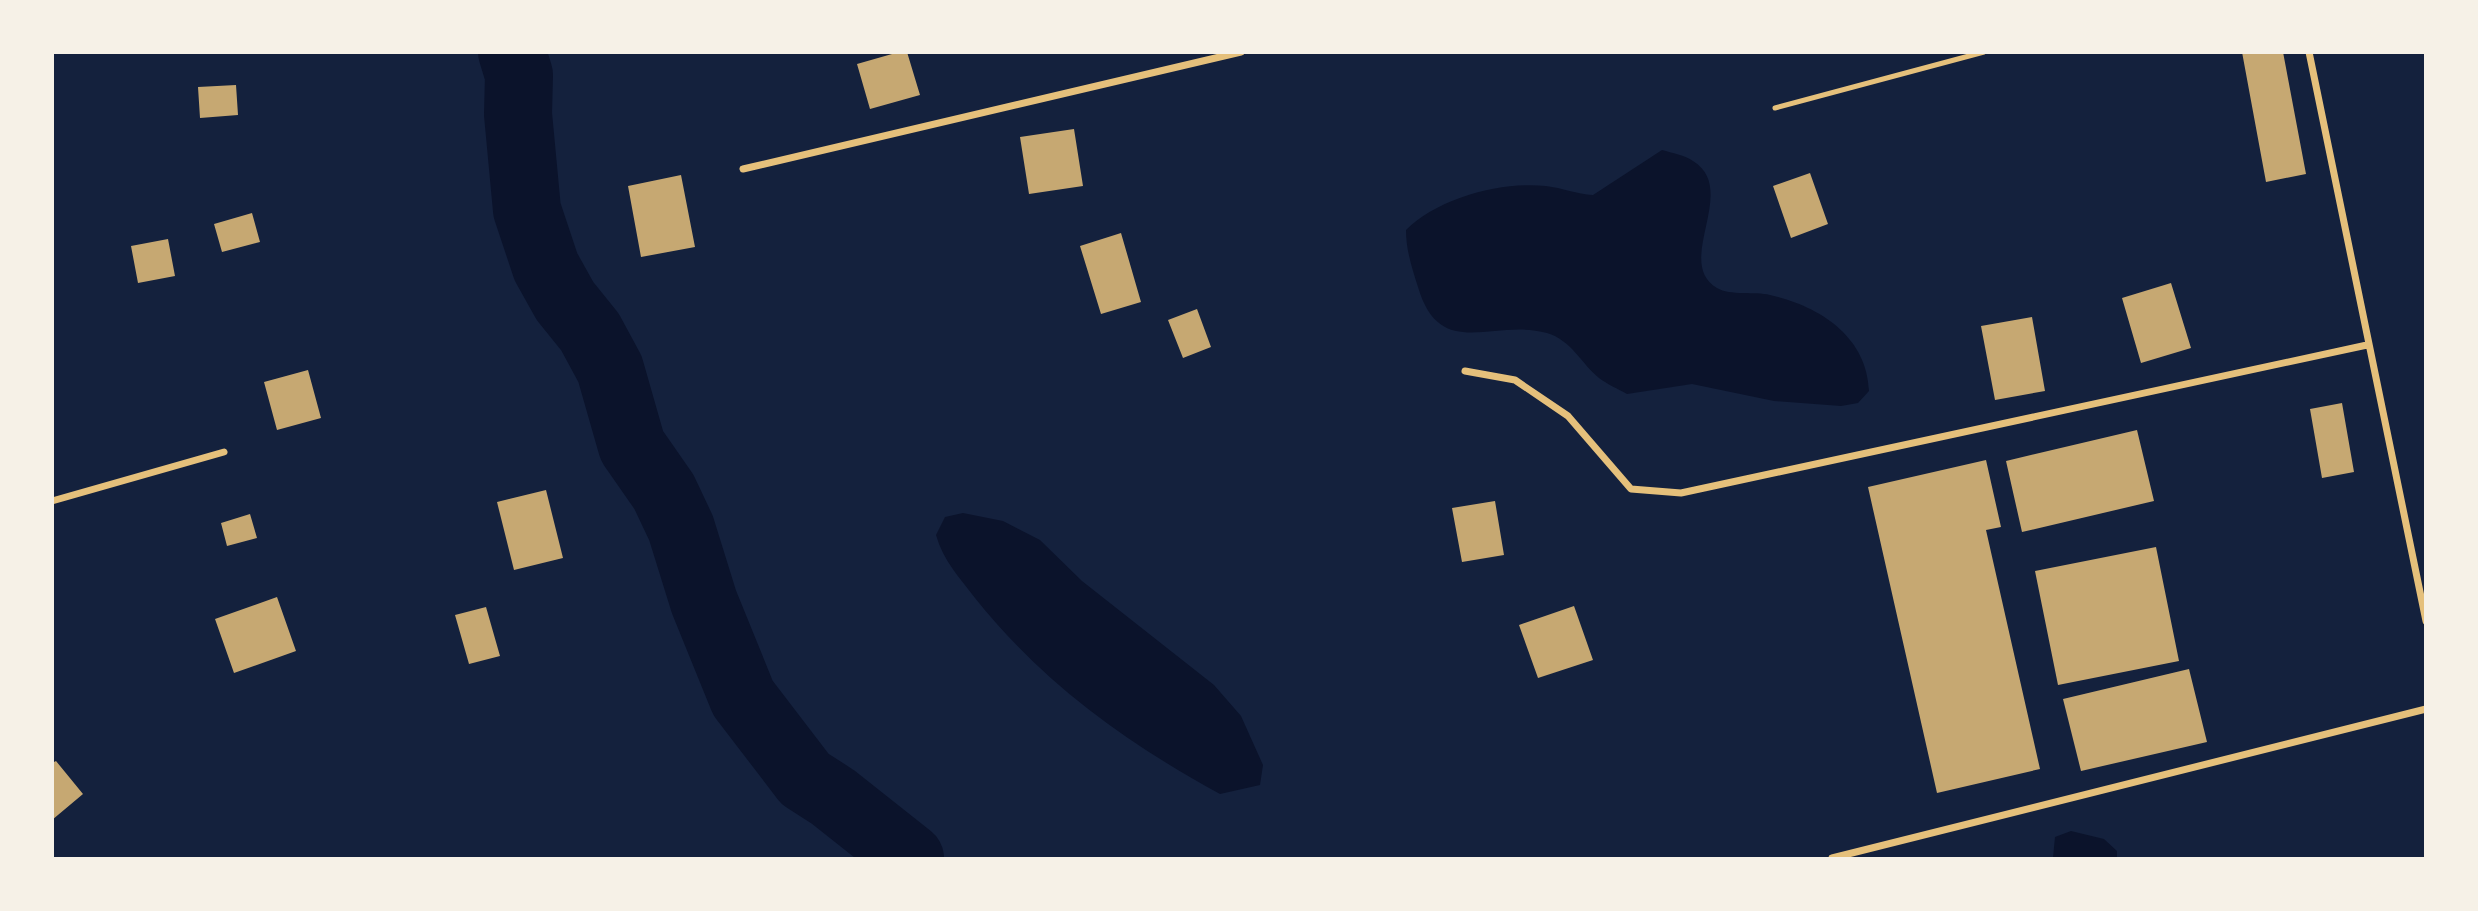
<svg xmlns="http://www.w3.org/2000/svg" width="2478" height="911" font-family="'Fira Sans',sans-serif">
<rect width="100%" height="100%" fill="#14213d"/>
<path fill="#0b132b" d="M 1662,150 C 1672,153 1685,155 1693,161 C 1740,190 1673,262 1717,288 C 1730,296 1755,291 1770,295 C 1819,306 1867,336 1869,391 L 1858,403 L 1841,406 L 1774,401 L 1692,384 L 1627,394 C 1618,389 1607,384 1599,378 C 1581,363 1571,340 1547,333 C 1493,318 1440,362 1418,287 C 1412,268 1406,250 1406,230 C 1438,198 1501,181 1546,186 C 1562,188 1577,194 1593,195 Z
M 963,513 L 1003,521 L 1040,540 L 1082,581 L 1214,685 L 1241,716 L 1263,765 L 1260,785 L 1220,794 C 1125,742 1043,683 975,598 C 959,577 943,560 936,535 L 945,517 Z
M 2071,831 L 2104,839 L 2117,851 L 2117,858 L 2053,858 L 2055,837 Z"/>
<g fill="none" stroke-linecap="round" stroke-linejoin="round">
<path stroke="#0b132b" stroke-width="68" d="M 512,52 L 519,75 L 518,114 L 527,210 L 546,267 L 565,301 L 590,332 L 610,369 L 632,446 L 664,492 L 681,528 L 704,602 L 743,698 L 805,779 L 833,797 L 910,858"/>
</g>
<path fill="#c6a872" d="M 899,52 L 907,52 L 920,95 L 870,109 L 857,64 Z
M 2242,52 L 2283,52 L 2306,174 L 2266,182 Z
M 236,85 L 238,115 L 200,118 L 198,87 Z
M 1074,129 L 1083,186 L 1029,194 L 1020,137 Z
M 1810,173 L 1828,224 L 1791,238 L 1773,186 Z
M 681,175 L 695,247 L 641,257 L 628,186 Z
M 252,213 L 260,242 L 222,252 L 214,224 Z
M 1121,233 L 1141,302 L 1101,314 L 1080,246 Z
M 168,239 L 175,276 L 138,283 L 131,246 Z
M 2171,283 L 2191,348 L 2141,363 L 2122,298 Z
M 1197,309 L 1211,347 L 1183,358 L 1168,320 Z
M 2032,317 L 2045,391 L 1995,400 L 1981,326 Z
M 308,370 L 321,418 L 277,430 L 264,382 Z
M 2342,403 L 2354,472 L 2322,478 L 2310,409 Z
M 2137,430 L 2154,501 L 2022,532 L 2006,461 Z
M 1986,460 L 2001,527 L 1986,530 L 2040,769 L 1937,793 L 1868,487 Z
M 546,490 L 563,558 L 514,570 L 497,502 Z
M 1495,501 L 1504,555 L 1462,562 L 1452,508 Z
M 250,514 L 257,538 L 227,546 L 221,523 Z
M 2156,547 L 2179,661 L 2058,685 L 2035,571 Z
M 277,597 L 296,651 L 234,673 L 215,619 Z
M 1574,606 L 1593,660 L 1538,678 L 1519,625 Z
M 486,607 L 500,656 L 469,664 L 455,615 Z
M 2189,669 L 2207,742 L 2081,771 L 2063,699 Z
M 56,761 L 83,794 L 52,820 L 52,763 Z"/>
<g fill="none" stroke-linecap="round" stroke-linejoin="round">
<path stroke="#e5c07b" stroke-width="5" d="M 1775,108 L 1984,52"/>
<path stroke="#e5c07b" stroke-width="7" d="M 2309,52 L 2426,621
M 743,169 L 1241,52
M 1465,371 L 1515,380 L 1568,416 L 1631,489 L 1681,493 L 2367,345
M 52,501 L 224,452
M 1832,858 L 2426,709"/>
</g>
<rect width="2478" height="911" fill="none" stroke="#f6f1e7" stroke-width="108"/>
</svg>
